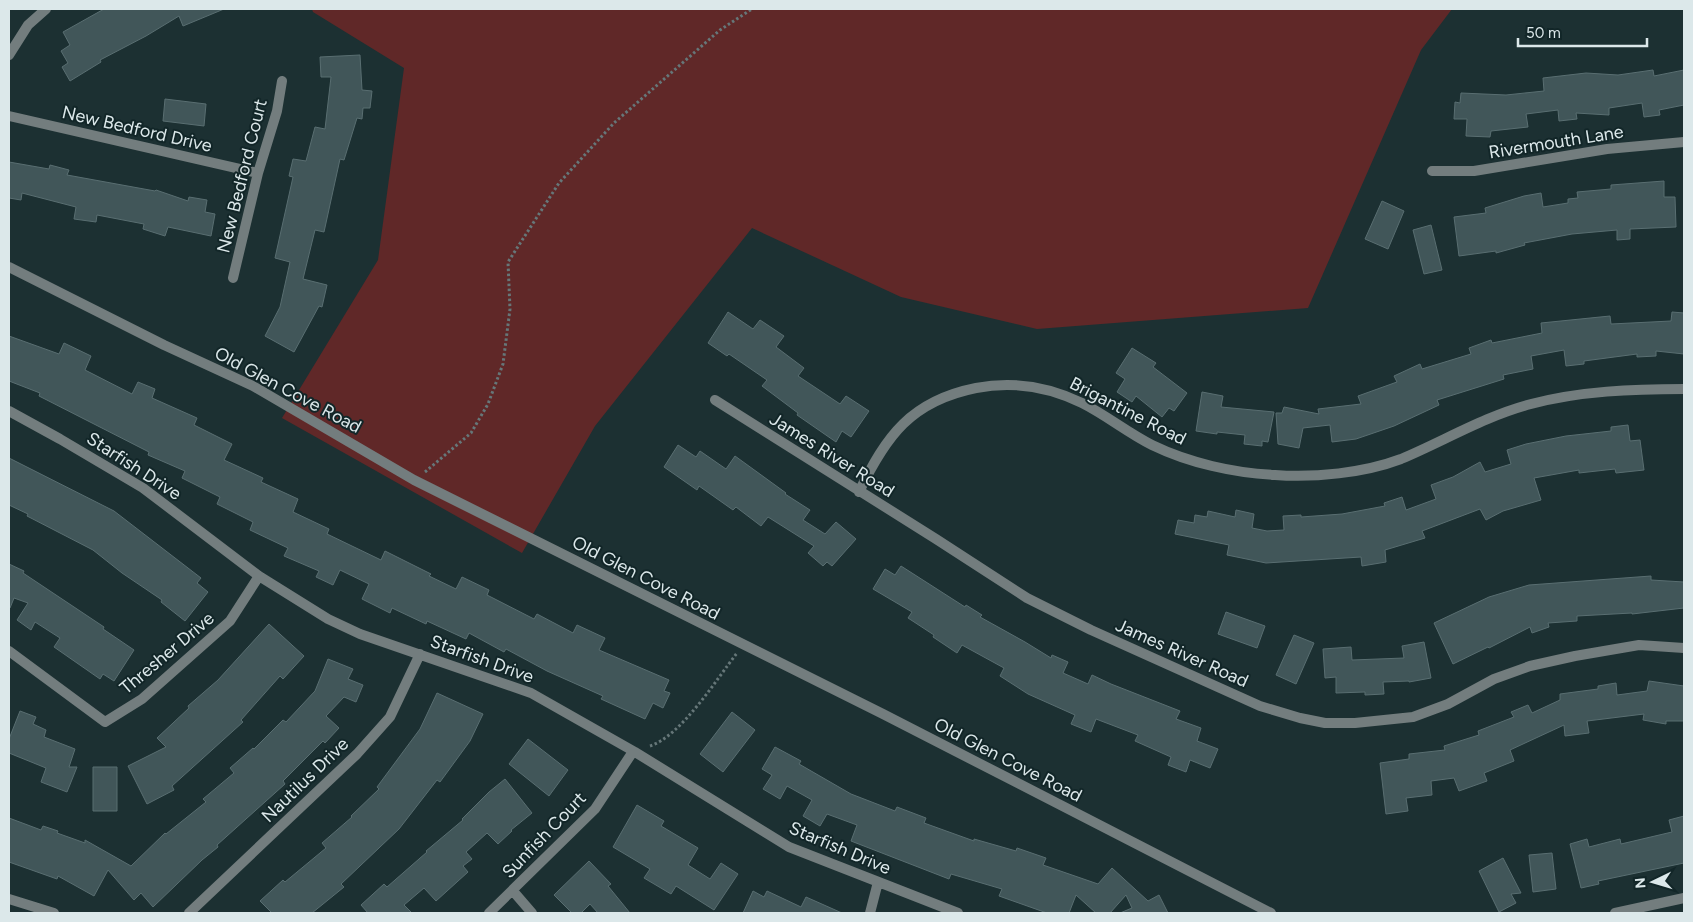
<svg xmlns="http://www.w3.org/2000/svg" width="1693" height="922" font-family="Figtree,sans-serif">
<rect width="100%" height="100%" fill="#1c3032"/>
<path fill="#602828" d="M 312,9 L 1452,9 L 1421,50 L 1308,308 L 1037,329 L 901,297 L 752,228 L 595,426 L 522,553 L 282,418 L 378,260 L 404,68 L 313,12 Z"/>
<path fill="#415659" stroke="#596e71" d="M 104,9 L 224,9 L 183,26 L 179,16 L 146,36 L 100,60 L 101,62 L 70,81 L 62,67 L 68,63 L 61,51 L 70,45 L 63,32 Z
M 360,55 L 362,90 L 372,91 L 370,108 L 363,108 L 362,119 L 357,118 L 344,160 L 340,159 L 324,232 L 315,230 L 303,279 L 327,285 L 322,307 L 319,306 L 294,352 L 265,336 L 280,307 L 290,262 L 275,258 L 293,177 L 289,176 L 293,159 L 306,161 L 315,127 L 325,129 L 331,77 L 321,77 L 320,57 Z
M 1653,70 L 1654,76 L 1684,70 L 1684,105 L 1659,110 L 1660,115 L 1644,117 L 1642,103 L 1609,108 L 1609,115 L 1576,113 L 1577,119 L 1559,121 L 1558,110 L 1526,114 L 1528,127 L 1491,131 L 1490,137 L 1466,136 L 1467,119 L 1454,119 L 1455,102 L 1460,103 L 1461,93 L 1506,95 L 1544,91 L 1543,78 L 1586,73 L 1618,75 Z
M 165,99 L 206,104 L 204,126 L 163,121 Z
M 9,162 L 49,169 L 50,165 L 69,170 L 67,175 L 155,191 L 156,190 L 188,201 L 189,197 L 207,200 L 205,212 L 215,214 L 211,236 L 168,227 L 165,236 L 143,229 L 144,224 L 97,215 L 96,222 L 74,219 L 76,207 L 22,193 L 21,200 L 9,198 Z
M 1664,181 L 1664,197 L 1675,197 L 1676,227 L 1630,229 L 1630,239 L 1617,240 L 1617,230 L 1572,234 L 1524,243 L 1525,245 L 1496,253 L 1496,251 L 1459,256 L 1454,217 L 1486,213 L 1485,208 L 1524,196 L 1541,193 L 1543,207 L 1568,203 L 1568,199 L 1578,198 L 1577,192 L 1611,189 L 1611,185 Z
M 1382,201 L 1404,211 L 1388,249 L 1365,239 Z
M 1431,225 L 1442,270 L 1424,274 L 1413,230 Z
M 728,312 L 753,329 L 760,320 L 784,336 L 776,347 L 804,368 L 798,376 L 840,404 L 846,396 L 869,411 L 851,437 L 842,431 L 836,442 L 797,415 L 798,413 L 762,386 L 767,380 L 729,354 L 727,356 L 708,343 Z
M 1672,312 L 1684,313 L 1684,354 L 1656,351 L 1656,356 L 1637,357 L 1637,354 L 1584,361 L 1584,364 L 1566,366 L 1564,350 L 1531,356 L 1533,369 L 1503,375 L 1504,379 L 1437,400 L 1439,405 L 1394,426 L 1356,439 L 1332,442 L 1330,425 L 1303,428 L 1299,448 L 1278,444 L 1276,413 L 1282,413 L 1284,407 L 1319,414 L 1318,409 L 1361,404 L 1358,396 L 1397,382 L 1394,376 L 1420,364 L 1422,369 L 1471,354 L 1469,348 L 1491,340 L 1492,343 L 1542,333 L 1541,323 L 1610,316 L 1611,324 L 1671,321 Z
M 9,336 L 59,354 L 64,343 L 91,356 L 85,370 L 132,394 L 138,382 L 155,389 L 152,398 L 197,418 L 194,425 L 232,444 L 224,460 L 263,478 L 261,482 L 298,499 L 293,512 L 329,529 L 327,534 L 381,560 L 385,551 L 431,574 L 429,576 L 456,589 L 462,577 L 489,590 L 487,595 L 534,619 L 537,614 L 573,633 L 577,625 L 605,638 L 599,650 L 669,680 L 664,691 L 670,693 L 663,708 L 653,703 L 645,719 L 601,699 L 603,696 L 547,671 L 506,649 L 504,652 L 469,633 L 466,639 L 427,621 L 426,624 L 392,608 L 390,613 L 362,599 L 369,584 L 340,570 L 333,585 L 316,577 L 319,571 L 284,556 L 288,548 L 250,530 L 253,522 L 217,504 L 220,497 L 182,478 L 185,471 L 148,455 L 149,452 L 39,396 L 40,393 L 9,381 Z
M 1132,348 L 1156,363 L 1153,367 L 1187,393 L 1174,411 L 1169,408 L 1162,417 L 1136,396 L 1132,402 L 1117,392 L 1125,379 L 1116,373 Z
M 1202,392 L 1223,396 L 1221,407 L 1274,412 L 1268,442 L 1262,441 L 1262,446 L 1244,444 L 1245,435 L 1217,432 L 1217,434 L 1196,431 Z
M 1628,425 L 1630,441 L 1640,440 L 1644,470 L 1616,473 L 1615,469 L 1579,473 L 1579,470 L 1534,478 L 1541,500 L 1503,511 L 1486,520 L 1480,509 L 1422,531 L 1425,538 L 1385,550 L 1386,562 L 1362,566 L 1361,557 L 1266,563 L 1227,555 L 1229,545 L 1175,534 L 1178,520 L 1194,523 L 1195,515 L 1207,517 L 1208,511 L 1235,517 L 1236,510 L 1254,514 L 1252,528 L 1267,531 L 1284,530 L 1283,516 L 1301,515 L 1301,517 L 1342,514 L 1385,506 L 1384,503 L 1402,497 L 1406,510 L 1436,499 L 1431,485 L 1453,477 L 1480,462 L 1485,472 L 1511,464 L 1507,450 L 1526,444 L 1566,436 L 1611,431 L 1611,427 Z
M 678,445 L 696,457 L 700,451 L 726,469 L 735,456 L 786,493 L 785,494 L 810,510 L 803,520 L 825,534 L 836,522 L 856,539 L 832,566 L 827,562 L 823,566 L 808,553 L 814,546 L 768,517 L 761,526 L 736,507 L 733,510 L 699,486 L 697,490 L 664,467 Z
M 9,458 L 114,511 L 201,578 L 197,583 L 208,592 L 185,621 L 161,602 L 162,600 L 122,573 L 93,550 L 27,516 L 28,514 L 9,505 Z
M 9,564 L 24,571 L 23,573 L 104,627 L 103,629 L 134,650 L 114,681 L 103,674 L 100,679 L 54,647 L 60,638 L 35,622 L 31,630 L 17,620 L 28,603 L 14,598 L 10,608 L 9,607 Z
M 901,566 L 965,607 L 966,605 L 982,615 L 980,617 L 1025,642 L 1051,658 L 1052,655 L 1068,662 L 1063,673 L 1088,684 L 1092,675 L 1111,684 L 1180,711 L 1176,719 L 1201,728 L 1197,741 L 1218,749 L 1210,768 L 1190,760 L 1186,772 L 1168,765 L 1171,757 L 1135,741 L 1138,735 L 1096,719 L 1091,732 L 1071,724 L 1075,715 L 1028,694 L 1000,676 L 1004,668 L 962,645 L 957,653 L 933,637 L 934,635 L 908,618 L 912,612 L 873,589 L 885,569 L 895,575 Z
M 1651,576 L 1651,580 L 1684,582 L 1684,608 L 1632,614 L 1632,613 L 1577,616 L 1577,621 L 1548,623 L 1549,627 L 1532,633 L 1530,627 L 1489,648 L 1488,647 L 1453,664 L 1434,623 L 1489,597 L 1529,585 Z
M 1226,612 L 1265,626 L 1257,648 L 1218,634 Z
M 269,624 L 304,656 L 283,679 L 280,676 L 241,720 L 243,722 L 172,786 L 174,790 L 147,804 L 128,766 L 166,747 L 157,738 L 189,708 L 188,706 L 218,680 Z
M 1294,635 L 1314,643 L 1296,684 L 1276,675 Z
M 1424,642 L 1431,678 L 1409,682 L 1409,681 L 1383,682 L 1384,694 L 1365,695 L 1365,692 L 1336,693 L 1336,677 L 1325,678 L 1323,649 L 1351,647 L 1352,660 L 1404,658 L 1402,646 Z
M 328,659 L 353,669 L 348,679 L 363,685 L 356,702 L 344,697 L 326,716 L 339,728 L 325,743 L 323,741 L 283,781 L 285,784 L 217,845 L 218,847 L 202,860 L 153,907 L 141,893 L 134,900 L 108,870 L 94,896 L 58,876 L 57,879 L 9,862 L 9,818 L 41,830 L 43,826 L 58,831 L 57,833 L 85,843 L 85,840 L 131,866 L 165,833 L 166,834 L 206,802 L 203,799 L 234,773 L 230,768 L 253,748 L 254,749 L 283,720 L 286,722 L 315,691 Z
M 1649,681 L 1684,686 L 1684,721 L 1666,721 L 1666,724 L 1643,720 L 1644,714 L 1587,721 L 1589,733 L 1565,736 L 1564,725 L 1510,750 L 1514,761 L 1484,773 L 1487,781 L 1459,791 L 1454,778 L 1431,781 L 1432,795 L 1406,798 L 1408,811 L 1386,814 L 1380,763 L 1409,759 L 1409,754 L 1445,750 L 1444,746 L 1479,735 L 1478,731 L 1514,717 L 1511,712 L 1528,705 L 1532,713 L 1560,700 L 1560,694 L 1598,689 L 1598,686 L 1616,683 L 1617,695 L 1647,691 Z
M 437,693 L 483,714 L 470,741 L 440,782 L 437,780 L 399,829 L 341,884 L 344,887 L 312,913 L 272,913 L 260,901 L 283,880 L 285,882 L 326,848 L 322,843 L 352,817 L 351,816 L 379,789 L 377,787 L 420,729 Z
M 20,711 L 36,717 L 33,724 L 46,730 L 44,737 L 75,749 L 69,767 L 77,767 L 67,792 L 41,782 L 46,768 L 9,753 L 9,739 Z
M 732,712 L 755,730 L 723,772 L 700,754 Z
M 528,739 L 568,770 L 549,796 L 509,764 Z
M 775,747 L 801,761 L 799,764 L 851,794 L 895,811 L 897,807 L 926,818 L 924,823 L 974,841 L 974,839 L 1016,851 L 1017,848 L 1046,858 L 1043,865 L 1098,884 L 1112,868 L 1148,901 L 1159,895 L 1168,913 L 1120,913 L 1132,908 L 1126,895 L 1110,913 L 1096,913 L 1076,895 L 1069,913 L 1047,913 L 999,896 L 1002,889 L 951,874 L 949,879 L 851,841 L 857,825 L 827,814 L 820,826 L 803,816 L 812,800 L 787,786 L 780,799 L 763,789 L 772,775 L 762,769 Z
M 93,767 L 117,767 L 117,811 L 93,811 Z
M 505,779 L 532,813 L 511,830 L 512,831 L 498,844 L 487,833 L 466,852 L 472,859 L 463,866 L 468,872 L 436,901 L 424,888 L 404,905 L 412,913 L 368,913 L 361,905 L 384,884 L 387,887 L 427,852 L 426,851 L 463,820 L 462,819 L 489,792 Z
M 637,805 L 664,821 L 661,826 L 698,848 L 688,865 L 710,879 L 721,863 L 738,874 L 714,910 L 676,886 L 671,894 L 644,878 L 650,869 L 613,847 Z
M 1684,816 L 1684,863 L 1598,881 L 1599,884 L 1581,888 L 1570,844 L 1587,839 L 1589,847 L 1620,839 L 1621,844 L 1672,832 L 1669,820 Z
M 1552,853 L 1556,889 L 1533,892 L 1529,855 Z
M 1503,858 L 1521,893 L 1511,894 L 1516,903 L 1499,912 L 1479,871 Z
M 589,861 L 611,884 L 608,886 L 630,913 L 598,913 L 590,904 L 581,913 L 572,913 L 554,895 Z
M 753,891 L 764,897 L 767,891 L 801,907 L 806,897 L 842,913 L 743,913 Z"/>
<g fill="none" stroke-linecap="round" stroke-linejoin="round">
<path stroke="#667779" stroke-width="3" stroke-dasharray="2.5 2.5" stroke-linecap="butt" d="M 425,472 L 471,433 L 488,404 L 503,364 L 510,309 L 508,262 L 559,183 L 614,123 L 720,30 L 752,9
M 650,746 C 681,736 716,680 737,653"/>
<path stroke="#737d7e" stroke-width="10" d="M 9,55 L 28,25 L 46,9
M 9,116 L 258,173
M 1432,171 L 1474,171 L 1607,149 L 1684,142
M 9,267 L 164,345 L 253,386 L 414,480 L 883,714 L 1271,913
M 233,278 L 258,173 L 277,111 L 282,81
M 715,400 L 936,539 L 1027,598 L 1091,630 L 1260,706 L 1300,718 L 1325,723 L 1355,723 L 1413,717 L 1448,704 L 1494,679 L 1530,666 L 1575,656 L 1639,645 L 1684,648
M 9,411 L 60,439 L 143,488 L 259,576 L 328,619 L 360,634 L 531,693 L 635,752 L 789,847 L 958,913
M 859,492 C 886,436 911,401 976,388 C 1012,381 1049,387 1082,403 C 1106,415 1128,433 1152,445 C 1189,463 1234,473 1275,475 C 1314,478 1364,473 1401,459 C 1444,441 1485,416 1531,404 C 1580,391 1633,389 1684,389
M 9,651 L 105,722 L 142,699 L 230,621 L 259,576
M 513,891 L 532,913
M 9,899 L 54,913
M 189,913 L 357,754 L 390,717 L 420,654
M 489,913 L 595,809 L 632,753 L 635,752
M 870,913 L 878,882
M 1615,913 L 1684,898"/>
</g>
<g text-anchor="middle" stroke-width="4" stroke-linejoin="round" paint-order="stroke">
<g font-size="18" fill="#dce8ea" stroke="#122628">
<text transform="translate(137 129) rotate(13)" y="6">New Bedford Drive</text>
<text transform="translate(1556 142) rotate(-9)" y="6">Rivermouth Lane</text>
<text transform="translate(242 176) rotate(-76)" y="6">New Bedford Court</text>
<text transform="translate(288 390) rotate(28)" y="6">Old Glen Cove Road</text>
<text transform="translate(1128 411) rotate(27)" y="6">Brigantine Road</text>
<text transform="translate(832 455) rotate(32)" y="6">James River Road</text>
<text transform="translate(134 466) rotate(33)" y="6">Starfish Drive</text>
<text transform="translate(646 578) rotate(27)" y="6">Old Glen Cove Road</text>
<text transform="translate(167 653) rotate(-40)" y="6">Thresher Drive</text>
<text transform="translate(1182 653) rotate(24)" y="6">James River Road</text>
<text transform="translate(482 659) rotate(20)" y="6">Starfish Drive</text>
<text transform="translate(1008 760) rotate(27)" y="6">Old Glen Cove Road</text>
<text transform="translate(305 780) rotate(-44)" y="6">Nautilus Drive</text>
<text transform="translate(544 835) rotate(-46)" y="6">Sunfish Court</text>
<text transform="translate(840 848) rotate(23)" y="6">Starfish Drive</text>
</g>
</g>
<rect width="1693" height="922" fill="none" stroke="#dce8ea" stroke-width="20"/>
<g transform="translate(1653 882) rotate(265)" stroke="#122628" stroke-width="4" paint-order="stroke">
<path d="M0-4L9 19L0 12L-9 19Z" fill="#dce8ea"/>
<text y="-8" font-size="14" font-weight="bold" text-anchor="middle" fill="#dce8ea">N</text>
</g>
<path d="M1518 38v8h129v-8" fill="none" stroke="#dce8ea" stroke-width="2.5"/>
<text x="1526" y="38" font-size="15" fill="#dce8ea" stroke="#122628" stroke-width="4" paint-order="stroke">50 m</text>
</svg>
